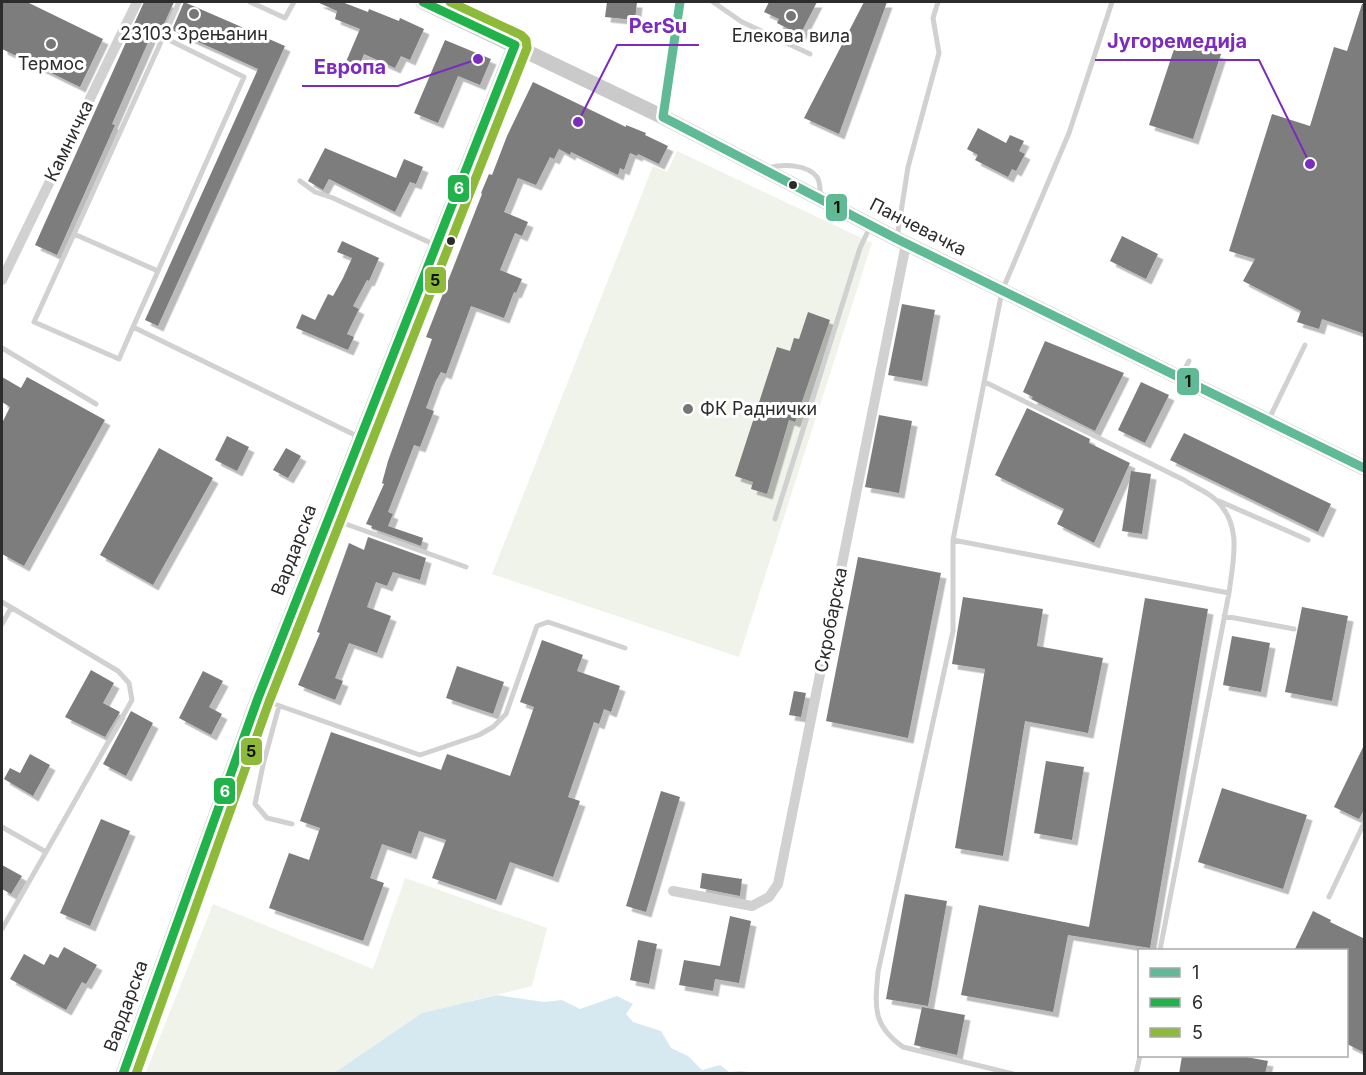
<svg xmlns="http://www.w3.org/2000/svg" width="1366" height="1075" font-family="Inter,sans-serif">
<defs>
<filter id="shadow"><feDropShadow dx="5.5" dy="5.5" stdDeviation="0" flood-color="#0004"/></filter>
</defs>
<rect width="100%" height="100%" fill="#fff"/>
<path fill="#f0f3ea" d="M 677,151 L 872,243 L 739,657 L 492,574 L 653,166 L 667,172 Z
M 405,878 L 547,928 L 532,986 L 422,1013 L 334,1073 L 145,1074 L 213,904 L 373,969 Z"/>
<path fill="#d6e9f1" d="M 497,995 L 544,1002 L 562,1000 L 580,1009 L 617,996 L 633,1004 L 626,1014 L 633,1022 L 661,1031 L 671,1048 L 688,1056 L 702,1070 L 720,1065 L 729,1072 L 740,1071 L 758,1073 L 334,1073 L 422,1013 Z"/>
<path fill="#7d7d7d" filter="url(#shadow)" d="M 2,2 L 27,2 L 103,39 L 80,87 L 2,49 Z
M 144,2 L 174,2 L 163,26 L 156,24 L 112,124 L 115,125 L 57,255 L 35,245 Z
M 184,2 L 285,46 L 158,326 L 145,320 L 258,69 L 172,30 Z
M 317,2 L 342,2 L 368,12 L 369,9 L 399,21 L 400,18 L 424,29 L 410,60 L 401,56 L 395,68 L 364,54 L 358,69 L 345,64 L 360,29 L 335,19 L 337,11 Z
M 607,2 L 637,2 L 635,20 L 605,17 Z
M 769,2 L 817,2 L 800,35 L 777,23 L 779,19 L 764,12 Z
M 864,2 L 887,2 L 839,134 L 804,118 Z
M 1362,4 L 1365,4 L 1365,334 L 1322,319 L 1319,329 L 1297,322 L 1301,311 L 1243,281 L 1255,259 L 1229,251 L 1272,114 L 1310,126 L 1334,47 L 1347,51 Z
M 445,40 L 491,59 L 480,85 L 458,76 L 438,123 L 414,113 Z
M 1177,40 L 1221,54 L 1193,139 L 1149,125 Z
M 533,82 L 626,127 L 626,125 L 646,133 L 645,135 L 668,146 L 659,164 L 638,154 L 637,156 L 630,153 L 624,170 L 620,168 L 618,175 L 571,152 L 570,155 L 559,149 L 554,159 L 550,157 L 536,185 L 518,178 L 504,212 L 528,222 L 522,236 L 515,233 L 500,270 L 522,279 L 516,293 L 514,292 L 504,318 L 471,306 L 446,374 L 441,372 L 436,381 L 426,408 L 434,411 L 420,447 L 414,445 L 388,512 L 393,514 L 388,526 L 423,538 L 421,546 L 371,528 L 372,526 L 366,524 L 384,484 L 382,483 L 388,461 L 432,339 L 426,337 L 482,194 L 481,193 L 489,174 L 492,175 L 507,136 Z
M 978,128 L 1006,143 L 1010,135 L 1024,141 L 1019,151 L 1025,154 L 1016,171 L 1012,169 L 1008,177 L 975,160 L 978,155 L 967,149 Z
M 325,148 L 396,178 L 404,159 L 423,167 L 416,184 L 410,182 L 395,212 L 329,179 L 323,190 L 308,181 Z
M 1122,236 L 1158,254 L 1146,279 L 1110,261 Z
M 342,241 L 379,258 L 369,281 L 367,280 L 353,306 L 359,309 L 347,334 L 354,337 L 348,350 L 296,328 L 302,314 L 315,320 L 328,294 L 333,296 L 343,278 L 352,258 L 337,252 Z
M 902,304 L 935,310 L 922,381 L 888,375 Z
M 808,312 L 830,320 L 795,422 L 789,420 L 767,494 L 751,489 L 753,482 L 735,476 L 777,347 L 790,351 L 794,338 L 799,339 Z
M 1045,341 L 1124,373 L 1095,431 L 1031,399 L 1033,397 L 1023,392 Z
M 2,377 L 21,388 L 27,377 L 105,420 L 24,566 L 2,554 L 2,423 L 10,407 L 2,402 Z
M 1141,382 L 1169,395 L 1145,443 L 1118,430 Z
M 1027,408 L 1090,439 L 1089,443 L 1130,463 L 1094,543 L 1057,524 L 1064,509 L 995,475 Z
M 879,415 L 912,421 L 899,493 L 865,487 Z
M 1184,433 L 1331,504 L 1318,532 L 1170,460 Z
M 227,436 L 249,447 L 237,471 L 215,460 Z
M 159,448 L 213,478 L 153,585 L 100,555 Z
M 286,448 L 301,456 L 288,478 L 273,470 Z
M 1131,471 L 1151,474 L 1142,534 L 1122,531 Z
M 368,537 L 426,558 L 420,580 L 393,572 L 387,586 L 376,582 L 367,607 L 391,616 L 377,653 L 349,643 L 335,678 L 343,681 L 335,700 L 298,685 L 320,633 L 317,632 L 349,543 L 364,550 Z
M 858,557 L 941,573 L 908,738 L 826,721 Z
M 963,597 L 1043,609 L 1037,646 L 1103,658 L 1088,733 L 1025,721 L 1003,856 L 955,848 L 985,669 L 952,664 Z
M 1145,598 L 1208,609 L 1150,948 L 1068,935 L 1053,1012 L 961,995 L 979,905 L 1089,927 Z
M 1302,607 L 1348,616 L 1332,701 L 1285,692 Z
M 1232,636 L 1270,643 L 1261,692 L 1223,685 Z
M 542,640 L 583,655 L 577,671 L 620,686 L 611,712 L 604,709 L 599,724 L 594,722 L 568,797 L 580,801 L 553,877 L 510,862 L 496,900 L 432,878 L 446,840 L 419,831 L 411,854 L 382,844 L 370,878 L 384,883 L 363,941 L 269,908 L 289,853 L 309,860 L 320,828 L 300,821 L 331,732 L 441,770 L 447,754 L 510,776 L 534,707 L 520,702 Z
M 457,666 L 504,682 L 493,714 L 446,698 Z
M 91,670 L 114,683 L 103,703 L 120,712 L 105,737 L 65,717 Z
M 203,671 L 223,681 L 209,707 L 222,714 L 211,735 L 179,718 Z
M 794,691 L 806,693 L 801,717 L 789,715 Z
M 131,711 L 153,723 L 126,776 L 103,764 Z
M 1365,743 L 1365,808 L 1359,819 L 1334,807 Z
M 30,754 L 50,765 L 33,796 L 4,779 L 10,768 L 20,773 Z
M 1046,761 L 1084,767 L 1072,840 L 1034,833 Z
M 1222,788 L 1307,815 L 1283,889 L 1198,862 Z
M 661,791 L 680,797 L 646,912 L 626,906 Z
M 101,819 L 130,831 L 90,926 L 60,913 Z
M 2,865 L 22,876 L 11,894 L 2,889 Z
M 702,873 L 742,879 L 740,896 L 700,888 Z
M 905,894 L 947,901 L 928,1006 L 886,999 Z
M 1313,911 L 1331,920 L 1330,922 L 1365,939 L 1365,1053 L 1347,1044 L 1347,951 L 1294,951 Z
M 730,916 L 751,921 L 739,983 L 715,979 L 713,991 L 679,985 L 684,960 L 720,966 Z
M 638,940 L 657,944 L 649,984 L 630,980 Z
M 64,947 L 97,965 L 86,984 L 82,982 L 66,1010 L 10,979 L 24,954 L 44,965 L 50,954 L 58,958 Z
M 922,1007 L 965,1015 L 957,1055 L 914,1045 Z
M 1182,1056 L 1241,1056 L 1268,1061 L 1265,1074 L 1179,1074 Z"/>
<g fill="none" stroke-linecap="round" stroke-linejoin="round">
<path stroke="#d1d1d1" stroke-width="5" d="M 250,2 L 285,18 L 294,2
M 713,2 L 742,22 L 810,54
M 769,168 C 783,164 807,164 817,177 C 821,183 820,190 820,197
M 300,181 L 315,192 L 333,198 L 433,244
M 74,234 L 179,2
M 897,238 L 908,167 L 939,53 L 933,18 L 938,2
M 158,271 L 244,77 L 163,37
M 133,327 L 158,271 L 74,234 L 34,322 L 119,359 L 133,327 L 359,437
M 2,348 L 96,404
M 1181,376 L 1189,361
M 985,382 L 1184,480 C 1194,487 1208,492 1216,500 C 1243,526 1233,560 1229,593 L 1160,950
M 1269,419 L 1305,345
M 1219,501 L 1308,540
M 329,518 L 466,567
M 775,519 L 860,248 L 870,227
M 953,540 L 1229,593
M 2,602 L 118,671 L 129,683 L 132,700 L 46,852 L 2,827
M 1224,616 L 1294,629
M 2,624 L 11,608
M 260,699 L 420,755 L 479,735 L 493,727 L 506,714 L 537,626 L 548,622 L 625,648
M 279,706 L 263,765 L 255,804 L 267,818 L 292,824
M 1329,897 L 1364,823
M 2,929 L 46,852
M 1013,1074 L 903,1047 C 872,1025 875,1007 878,972 L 953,631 L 953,540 L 1002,291 L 1069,133 L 1112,2
M 1136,1074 L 1140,1056"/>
<path stroke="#d1d1d1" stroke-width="10" d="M 663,117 L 680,2
M 2,280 L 137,2
M 673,891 L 752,906 L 769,897 L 778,884 L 906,244"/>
<path stroke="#cacaca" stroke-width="15" d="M 423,2 L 663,117 L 897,239 L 1364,468
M 123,1074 L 258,698 L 515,45"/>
<g stroke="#fff" stroke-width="14">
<path id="bus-1" d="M 663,117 L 897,239 L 1364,468
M 663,117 L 680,2"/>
</g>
<g stroke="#fff" stroke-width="14">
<path id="bus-2" d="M 123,1074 L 258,698 L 515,45 L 423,2"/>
</g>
<g stroke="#fff" stroke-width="14">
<path id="bus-3" d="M 136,1074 L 269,702 L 527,48 L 526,40 L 521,35 L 450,2"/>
</g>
<use href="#bus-1" stroke="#60ba96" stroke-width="9"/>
<use href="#bus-2" stroke="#22b24c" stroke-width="9"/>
<use href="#bus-3" stroke="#8eba3a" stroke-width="9"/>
</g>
<g fill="#767676" stroke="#fff" stroke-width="2">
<circle cx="194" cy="14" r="6"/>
<circle cx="791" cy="16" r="6"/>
<circle cx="51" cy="44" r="6"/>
<circle cx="688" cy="409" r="6"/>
</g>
<g fill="#2c2c2c" stroke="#fff" stroke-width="2">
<circle cx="793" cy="185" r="5"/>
<circle cx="451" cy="241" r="5"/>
</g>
<g text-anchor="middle" stroke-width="6" stroke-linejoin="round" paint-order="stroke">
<g font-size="18" fill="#2c2c2c" stroke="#fff">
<text x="194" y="40">23103 Зрењанин</text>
<text x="791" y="42">Елекова вила</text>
<text x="51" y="70">Термос</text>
<text x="700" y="415" text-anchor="start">ФК Раднички</text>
</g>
<g font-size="18" fill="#2c2c2c" stroke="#fff">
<text transform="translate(69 141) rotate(-64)" y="6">Камничка</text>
<text transform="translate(918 227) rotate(27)" y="6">Панчевачка</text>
<text transform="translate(294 550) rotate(-69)" y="6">Вардарска</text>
<text transform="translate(831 620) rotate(-79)" y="6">Скробарска</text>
<text transform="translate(126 1006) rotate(-70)" y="6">Вардарска</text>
</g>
</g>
<path fill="none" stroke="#7b2cbf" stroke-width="2" d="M578 122L617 45H699M1310 164L1259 60H1095M478 59L398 86H302"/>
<g fill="#7b2cbf" stroke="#fff" stroke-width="2">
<circle cx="578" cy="122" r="6"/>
<circle cx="1310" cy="164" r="6"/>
<circle cx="478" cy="59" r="6"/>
</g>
<g font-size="20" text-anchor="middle" font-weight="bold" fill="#7b2cbf" stroke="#fff" stroke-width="6" stroke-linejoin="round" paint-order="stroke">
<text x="658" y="33">PerSu</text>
<text x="1177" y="48">Југоремедија</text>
<text x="350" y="74">Европа</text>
</g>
<g stroke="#fff" stroke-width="2">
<rect x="447" y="174" width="23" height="29" rx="6" fill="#22b24c"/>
<rect x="825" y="193" width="23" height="29" rx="6" fill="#60ba96"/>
<rect x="424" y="266" width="23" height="28" rx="6" fill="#8eba3a"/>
<rect x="1176" y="367" width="24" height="29" rx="6" fill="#60ba96"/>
<rect x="240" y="737" width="23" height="29" rx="6" fill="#8eba3a"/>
<rect x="213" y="777" width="23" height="28" rx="6" fill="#22b24c"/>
</g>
<g font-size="16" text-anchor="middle" font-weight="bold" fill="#fff">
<text x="459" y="194">6</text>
<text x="225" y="797">6</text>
</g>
<g font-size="16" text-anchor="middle" font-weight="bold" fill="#111">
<text x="837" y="213">1</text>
<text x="435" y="286">5</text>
<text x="1188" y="387">1</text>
<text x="251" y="757">5</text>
</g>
<rect width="1366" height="1075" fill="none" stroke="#2c2c2c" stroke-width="6"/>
<rect x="1138" y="949" width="210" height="108" fill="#ffffff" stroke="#ababab" stroke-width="1.5"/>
<rect x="1150" y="968" width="30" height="9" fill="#60ba96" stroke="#ababab" stroke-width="1.5"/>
<text x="1192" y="979" font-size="18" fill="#2c2c2c">1</text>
<rect x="1150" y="998" width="30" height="9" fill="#22b24c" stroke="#ababab" stroke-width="1.5"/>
<text x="1192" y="1009" font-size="18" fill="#2c2c2c">6</text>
<rect x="1150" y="1028" width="30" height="9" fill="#8eba3a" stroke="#ababab" stroke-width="1.5"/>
<text x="1192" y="1039" font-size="18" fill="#2c2c2c">5</text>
</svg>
